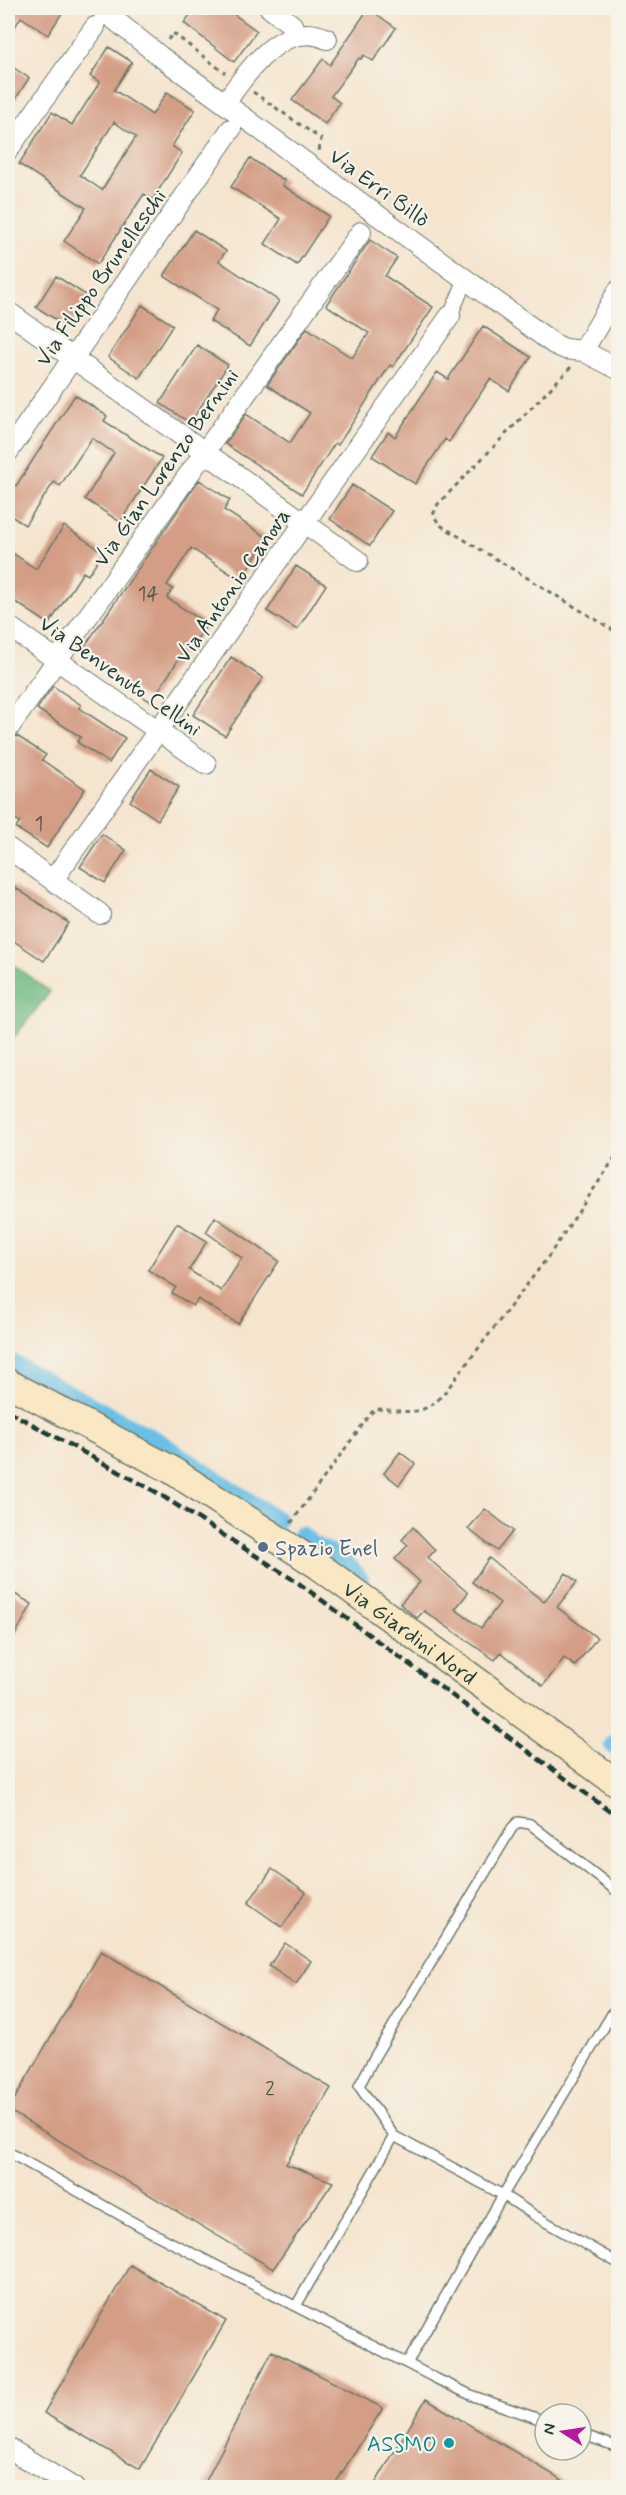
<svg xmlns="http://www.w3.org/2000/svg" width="626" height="2495" font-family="Mynerve,sans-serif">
<rect width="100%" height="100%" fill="#f7f3e8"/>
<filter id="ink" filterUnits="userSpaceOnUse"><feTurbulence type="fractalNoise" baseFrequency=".0167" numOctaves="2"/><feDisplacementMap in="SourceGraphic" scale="12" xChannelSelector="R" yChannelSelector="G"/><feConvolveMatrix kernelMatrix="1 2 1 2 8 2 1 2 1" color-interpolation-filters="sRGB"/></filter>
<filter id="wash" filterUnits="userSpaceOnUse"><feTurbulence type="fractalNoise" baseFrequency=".008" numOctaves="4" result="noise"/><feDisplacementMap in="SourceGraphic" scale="24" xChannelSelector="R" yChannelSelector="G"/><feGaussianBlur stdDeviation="1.35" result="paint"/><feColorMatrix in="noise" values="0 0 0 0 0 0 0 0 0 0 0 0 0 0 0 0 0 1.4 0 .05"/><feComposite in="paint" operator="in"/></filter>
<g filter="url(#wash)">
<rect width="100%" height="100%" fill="#f5e5cf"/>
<path fill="#6fbc86" stroke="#477c5d" stroke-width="1.5" d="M 8,961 L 50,992 L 8,1045 Z"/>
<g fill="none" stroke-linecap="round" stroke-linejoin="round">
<path stroke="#67c0e5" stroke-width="18" d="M 8,1361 L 159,1442 L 277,1520
M 301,1535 L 313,1545 L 342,1560 L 360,1579
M 613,1745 L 618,1749"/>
</g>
<g id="blocks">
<path fill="#d49d85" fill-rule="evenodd" d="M 8,8 L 65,8 L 48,35 L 21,17 L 8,38 Z
M 195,8 L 225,8 L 257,31 L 234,62 L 184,23 Z
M 372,11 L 396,28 L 373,61 L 364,55 L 361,59 L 359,58 L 331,96 L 340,103 L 325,124 L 292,100 L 323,59 L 330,65 L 366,12 Z
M 109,47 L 132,62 L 114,90 L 152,115 L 167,92 L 195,110 L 172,146 L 182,153 L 153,199 L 144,194 L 98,264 L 64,241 L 86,208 L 19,164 L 52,112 L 72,125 L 100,82 L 90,76 ZM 114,122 L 136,137 L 102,190 L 80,175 Z
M 8,64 L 29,78 L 8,111 Z
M 250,158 L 285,181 L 282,185 L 329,216 L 297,265 L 265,244 L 281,219 L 231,187 Z
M 194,230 L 226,251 L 219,261 L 279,301 L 250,346 L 210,321 L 217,310 L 164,276 Z
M 370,240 L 397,258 L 385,276 L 433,307 L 393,367 L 390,365 L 338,445 L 335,443 L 302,494 L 225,444 L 246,414 L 290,443 L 310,413 L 267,385 L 307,328 L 352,358 L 369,333 L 326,305 Z
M 56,276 L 89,297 L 69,328 L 36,307 Z
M 142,305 L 173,325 L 139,378 L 108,357 Z
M 483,326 L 531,357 L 509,391 L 490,379 L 449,442 L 445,439 L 415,484 L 372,456 L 388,432 L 395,437 L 437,372 L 448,379 Z
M 197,345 L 228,365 L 190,423 L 160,403 Z
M 75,395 L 107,416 L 104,421 L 162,458 L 120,522 L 85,499 L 114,453 L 92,438 L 60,486 L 54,482 L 25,525 L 8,514 L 8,493 L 13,484 L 16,486 Z
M 199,480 L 230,500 L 224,510 L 268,538 L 240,580 L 191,548 L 167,585 L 173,589 L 167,598 L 207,624 L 190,650 L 186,648 L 151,702 L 122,683 L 125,679 L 82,650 Z
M 352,485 L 392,511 L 370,546 L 330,519 Z
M 64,526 L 103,552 L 88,575 L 83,572 L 49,624 L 8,597 L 8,550 L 36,569 Z
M 296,566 L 326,585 L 297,630 L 267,611 Z
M 231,657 L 263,678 L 225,736 L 193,715 Z
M 53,686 L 81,705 L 79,708 L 125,738 L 109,763 L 77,742 L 81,737 L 37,709 Z
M 17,736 L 46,755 L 42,760 L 85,789 L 47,848 L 16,828 L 20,822 L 8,814 L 8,741 Z
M 151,769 L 179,787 L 158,820 L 130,801 Z
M 102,834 L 126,850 L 105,883 L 80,867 Z
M 8,883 L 69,923 L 44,961 L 8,937 Z
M 215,1217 L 279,1261 L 238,1324 L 198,1299 L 193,1306 L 172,1293 L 176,1287 L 148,1270 L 177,1223 L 207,1241 L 189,1270 L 221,1291 L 242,1258 L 206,1232 Z
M 400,1452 L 415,1464 L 399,1485 L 384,1473 Z
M 485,1509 L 513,1531 L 497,1551 L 468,1529 Z
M 413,1527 L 435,1550 L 428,1558 L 468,1593 L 455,1609 L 481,1628 L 500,1603 L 472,1582 L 489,1558 L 544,1602 L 566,1573 L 577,1582 L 557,1607 L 597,1638 L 575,1666 L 564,1658 L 543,1686 L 501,1652 L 495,1660 L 424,1611 L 417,1618 L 400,1604 L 420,1582 L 395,1559 L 408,1545 L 402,1540 Z
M 8,1590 L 32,1604 L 8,1648 Z
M 272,1869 L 306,1892 L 282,1927 L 248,1903 Z
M 285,1943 L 311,1961 L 296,1984 L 269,1966 Z
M 101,1951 L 331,2088 L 286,2164 L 333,2182 L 273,2269 L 8,2110 Z
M 130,2265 L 226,2321 L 140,2469 L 44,2413 Z
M 272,2351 L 383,2408 L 333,2487 L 203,2487 Z
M 426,2399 L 574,2487 L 373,2487 Z"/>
</g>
</g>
<g filter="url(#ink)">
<use href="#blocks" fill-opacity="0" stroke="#6a786a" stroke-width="1.5"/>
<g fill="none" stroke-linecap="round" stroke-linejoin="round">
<g stroke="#6a786a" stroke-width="12">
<path id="service" d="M 618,1892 L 530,1824 L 518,1822 L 512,1828 L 488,1868 L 375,2056 L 359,2086 L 394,2136 L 503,2195 L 618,2004
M 8,2152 L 147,2230 L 437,2379 L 473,2396 L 545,2421
M 296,2306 L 394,2136
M 408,2362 L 503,2195 L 537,2217 L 618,2263
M 581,2434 L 618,2447"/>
</g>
<g stroke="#6a786a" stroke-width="16">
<path id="pedestrian" d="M 450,316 L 466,279"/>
</g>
<g stroke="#6a786a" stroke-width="22">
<path id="minor" d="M 100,8 L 161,57 L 554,344 L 565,349 L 583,351 L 618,291
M 270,8 L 292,25 L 297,35
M 226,102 C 247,71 284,18 327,39
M 8,150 L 95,27
M 8,312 L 358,561
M 583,351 L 618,369
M 8,452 L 231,129
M 8,626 L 206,764
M 8,729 L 361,232
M 8,848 L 100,914
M 53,880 L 450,316
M 8,2448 L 74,2488"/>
</g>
<g stroke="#6a786a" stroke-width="30">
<g id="secondary">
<path id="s1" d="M 8,1383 L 170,1469 L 319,1566 L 618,1784"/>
</g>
</g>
<path stroke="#6a786a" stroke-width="3" stroke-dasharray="4.5 4.5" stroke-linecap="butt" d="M 168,40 L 173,33 L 225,73
M 253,92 L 321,139 L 319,151
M 571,367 L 438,504 L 433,515 L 440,525 L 618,633
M 291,1523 L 371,1413 L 376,1409 C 405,1410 419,1419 442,1396 L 548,1257 L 618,1153"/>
<use href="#service" stroke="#fff" stroke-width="9"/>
<use href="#pedestrian" stroke="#fff" stroke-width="14"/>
<use href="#minor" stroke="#fff" stroke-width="20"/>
<use href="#secondary" stroke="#fae7c3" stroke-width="27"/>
<path stroke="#1f3d34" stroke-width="4.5" stroke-dasharray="9 4.5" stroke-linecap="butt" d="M 8,1411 L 156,1492 L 297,1582 L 618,1817"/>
</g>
</g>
<circle fill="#5c6f8a" stroke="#f7f3e8" stroke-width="2" cx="263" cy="1547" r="6"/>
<circle fill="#0f9aa8" stroke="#f7f3e8" stroke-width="2" cx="449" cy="2443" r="6"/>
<g text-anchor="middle" stroke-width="4.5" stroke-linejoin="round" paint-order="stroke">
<g font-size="20" fill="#4c5548">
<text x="148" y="600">14</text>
<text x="39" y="830">1</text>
<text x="270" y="2095">2</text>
</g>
<g font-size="22" fill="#1f3d34" stroke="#f7f3e8">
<text transform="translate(380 187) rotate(36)" y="8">Via Erri Billò</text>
<text transform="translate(100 277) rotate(-55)" y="8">Via Filippo Brunelleschi</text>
<text transform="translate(165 467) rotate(-55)" y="8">Via Gian Lorenzo Bernini</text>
<text transform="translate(232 585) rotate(-55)" y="8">Via Antonio Canova</text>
<text transform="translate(121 675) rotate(35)" y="8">Via Benvenuto Cellini</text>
<text dy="8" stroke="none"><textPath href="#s1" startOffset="474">Via Giardini Nord</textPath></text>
</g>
<g font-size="22" fill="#4e5e75" stroke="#f7f3e8" text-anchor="start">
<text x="275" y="1555">Spazio Enel</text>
</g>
<g font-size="22" fill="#0d838f" stroke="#f7f3e8" text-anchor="end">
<text x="437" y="2451">ASSMO</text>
</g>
</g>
<rect width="626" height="2495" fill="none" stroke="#f7f3e8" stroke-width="30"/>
<g transform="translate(563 2432) rotate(282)"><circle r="28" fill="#f7f3e8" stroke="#a1aaa0" stroke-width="1.5"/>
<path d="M0-4.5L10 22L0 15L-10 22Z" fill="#b5179e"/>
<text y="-9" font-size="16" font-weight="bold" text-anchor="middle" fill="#1f3d34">N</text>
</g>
</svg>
